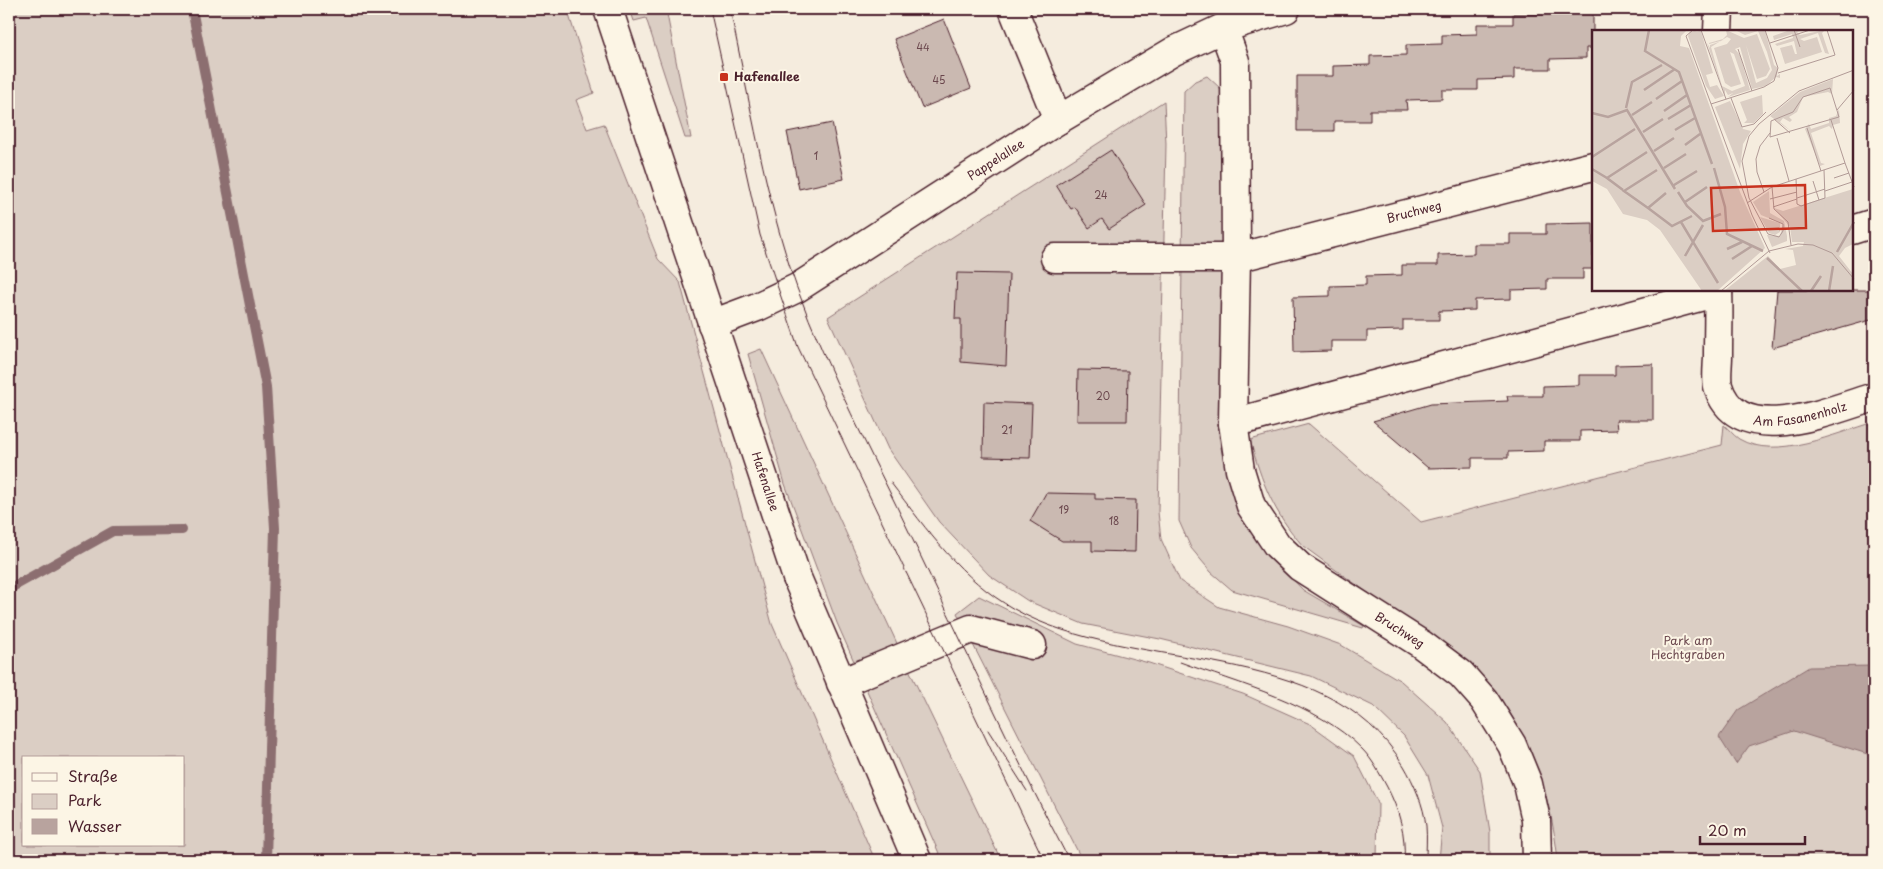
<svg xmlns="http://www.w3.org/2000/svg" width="1883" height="869" font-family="'Playpen Sans',sans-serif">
<rect width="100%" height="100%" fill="#f5ecde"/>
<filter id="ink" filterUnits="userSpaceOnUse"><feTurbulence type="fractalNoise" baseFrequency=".02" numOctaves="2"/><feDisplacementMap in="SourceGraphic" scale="10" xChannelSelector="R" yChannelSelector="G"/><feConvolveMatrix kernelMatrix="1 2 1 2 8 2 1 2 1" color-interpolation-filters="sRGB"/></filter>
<g filter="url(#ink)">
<path fill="#dbcec4" stroke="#927678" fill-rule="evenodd" d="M 9,9 L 567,9 L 594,93 L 576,100 L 587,129 L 604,124 L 658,259 L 680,282 L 772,624 L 875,860 L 9,860 ZM 24,758 L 184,758 L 184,845 L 24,845 Z
M 630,9 L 666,9 L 691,138 L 685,138 L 646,18 L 634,21 Z
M 1207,76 L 1220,88 L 1224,106 L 1219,436 L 1223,459 L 1238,504 L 1265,550 L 1303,590 L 1364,626 L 1363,628 L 1232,590 L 1211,572 L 1191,548 L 1179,521 L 1184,91 L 1195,81 Z
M 1164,101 L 1166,144 L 1158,512 L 1161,539 L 1180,581 L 1219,607 L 1288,626 L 1341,645 L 1401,681 L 1447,722 L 1480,771 L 1490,832 L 1490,860 L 1439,860 L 1442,828 L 1428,775 L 1404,736 L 1373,706 L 1311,676 L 1160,639 L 1083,624 L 1028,601 L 989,575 L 939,522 L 888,449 L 828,317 Z
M 761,349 L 913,678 L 1001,860 L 942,860 L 837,623 L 785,484 L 748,354 Z
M 1874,422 L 1874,860 L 1558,860 C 1550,789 1527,722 1476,670 C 1453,646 1424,629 1396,612 C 1365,591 1334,569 1303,546 C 1273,512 1262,483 1250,440 L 1309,424 L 1421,522 L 1722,445 L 1724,425 C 1729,429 1733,435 1739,439 C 1776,461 1836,433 1874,422 Z
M 979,596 L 1077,644 L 1149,663 L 1243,694 L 1310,724 L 1354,756 L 1378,803 L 1377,860 L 1082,860 L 957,613 Z"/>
<path fill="#b8a39e" stroke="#8c6e70" d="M 1874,666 L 1874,756 L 1794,731 L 1749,746 L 1736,764 L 1719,737 L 1738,710 L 1809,667 Z"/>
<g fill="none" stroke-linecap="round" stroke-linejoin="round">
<path stroke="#8c6e70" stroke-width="10" d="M 192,9 L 266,387 L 275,528 L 266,860
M 9,589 L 113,531 L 182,530"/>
</g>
<path fill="#cab9b1" stroke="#4a1f2b" d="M 1549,9 L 1593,9 L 1593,48 L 1586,48 L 1586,58 L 1550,59 L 1550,69 L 1514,69 L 1514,79 L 1478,80 L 1478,90 L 1442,90 L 1442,99 L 1406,100 L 1407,110 L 1370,110 L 1370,121 L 1334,121 L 1334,131 L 1297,131 L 1297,76 L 1333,76 L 1333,66 L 1370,65 L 1370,56 L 1406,55 L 1406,45 L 1442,44 L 1442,35 L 1477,34 L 1477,24 L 1513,24 L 1513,14 L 1549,14 Z
M 944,19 L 971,88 L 922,108 L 894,39 Z
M 832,123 L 844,179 L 799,189 L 787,132 Z
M 1111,150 L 1146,205 L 1109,229 L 1102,219 L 1089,228 L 1075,207 L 1071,209 L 1056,185 Z
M 1593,223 L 1593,269 L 1583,269 L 1583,279 L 1547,279 L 1547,289 L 1511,290 L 1511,299 L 1475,300 L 1475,310 L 1439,311 L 1439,320 L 1403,320 L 1403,330 L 1367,331 L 1367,341 L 1331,341 L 1331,351 L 1294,352 L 1293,297 L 1330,296 L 1330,286 L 1366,285 L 1366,276 L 1402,275 L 1402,265 L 1438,265 L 1438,255 L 1474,254 L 1474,244 L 1510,244 L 1510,234 L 1546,234 L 1546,224 Z
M 957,273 L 1009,274 L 1006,366 L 961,362 L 961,319 L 955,319 Z
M 1777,290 L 1874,290 L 1874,319 L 1772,348 Z
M 1653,364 L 1653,420 L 1616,420 L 1617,430 L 1580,431 L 1580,441 L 1544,441 L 1544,451 L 1508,452 L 1508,458 L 1472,458 L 1472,467 L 1428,468 L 1373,421 L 1431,404 L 1508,401 L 1507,396 L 1543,396 L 1543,386 L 1579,385 L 1579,375 L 1615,375 L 1615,365 Z
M 1078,370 L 1128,371 L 1127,421 L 1077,421 Z
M 984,402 L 1032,404 L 1030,458 L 983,457 Z
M 1046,493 L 1095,494 L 1095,499 L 1136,500 L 1135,552 L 1092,551 L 1092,541 L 1062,541 L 1030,521 Z"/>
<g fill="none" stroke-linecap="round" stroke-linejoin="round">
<g stroke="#4a1f2b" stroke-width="31">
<g id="minor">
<path id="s1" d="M 608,9 L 797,578 L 917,860"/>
<path d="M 1013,9 L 1058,120"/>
<path id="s2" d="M 1223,28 L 1235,61 L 1236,258 L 1233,423 L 1240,470 L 1251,506 L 1277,545 L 1300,567 L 1421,644 L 1461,674 L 1484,700 L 1512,745 L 1528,784 L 1536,820 L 1537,860"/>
<path d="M 1718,31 L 1719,9"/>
<path d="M 1852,230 L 1874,223"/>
<path id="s3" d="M 1055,258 L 1236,258 L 1593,166"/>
<path id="s4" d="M 1718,290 C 1719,312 1718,333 1718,355 C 1718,365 1716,377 1718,386 C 1737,451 1831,410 1874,397"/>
<path id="s5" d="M 712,324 L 757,307 L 797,288 L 1058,120 L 1174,51 L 1223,28 L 1286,9"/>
<path d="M 1233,423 L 1718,292"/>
<path d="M 841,683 L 971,629 L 1032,645"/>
</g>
</g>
<use href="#minor" stroke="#fcf5e5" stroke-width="28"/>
<path stroke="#4a1f2b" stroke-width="1" d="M 710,9 L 760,235 L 798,347 L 1044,860
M 730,9 C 750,101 765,198 797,288 C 828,373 872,454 911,536 C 963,644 1013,754 1069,860
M 891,483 C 928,531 961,579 1014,609 C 1132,676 1326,636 1404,766 C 1414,783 1424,806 1426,826 C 1427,837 1426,849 1426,860
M 1180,662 C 1239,684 1317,703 1362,749 C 1372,759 1380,774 1387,787 C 1399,810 1406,834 1404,860
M 988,730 L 1027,791"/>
</g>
</g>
<rect fill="#c8321e" stroke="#fcf5e5" stroke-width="2" x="719" y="72" width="10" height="10" rx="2.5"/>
<g text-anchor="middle" stroke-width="4" stroke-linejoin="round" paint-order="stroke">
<g font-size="10" fill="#6a464c">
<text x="923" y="51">44</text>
<text x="939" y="84">45</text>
<text x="816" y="160">1</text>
<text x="1101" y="199">24</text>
<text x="1103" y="400">20</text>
<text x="1007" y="434">21</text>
<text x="1064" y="514">19</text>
<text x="1114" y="525">18</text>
</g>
<g font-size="12" font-weight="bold" fill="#4a1f2b" stroke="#fcf5e5" text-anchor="start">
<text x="734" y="81">Hafenallee</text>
</g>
<g font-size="12" fill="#4a1f2b" stroke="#fcf5e5">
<text dy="4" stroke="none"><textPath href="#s5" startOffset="329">Pappelallee</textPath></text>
<text dy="4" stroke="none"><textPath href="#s3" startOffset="365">Bruchweg</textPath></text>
<text dy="4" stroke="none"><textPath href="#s4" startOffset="195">Am Fasanenholz</textPath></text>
<text dy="4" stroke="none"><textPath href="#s1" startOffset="498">Hafenallee</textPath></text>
<text dy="4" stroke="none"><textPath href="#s2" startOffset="679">Bruchweg</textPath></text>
</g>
<g font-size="12" fill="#6e4b51" stroke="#fcf5e5">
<text x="1688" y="645">Park am<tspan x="1688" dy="14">Hechtgraben</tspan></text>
</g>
</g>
<g transform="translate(1592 30)">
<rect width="261" height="261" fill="#f5ecde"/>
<path d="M 0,0 L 95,0 L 89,6 L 88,16 L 97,18 L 148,162 L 173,218 L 125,261 L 110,261 L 68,200 L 55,190 L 31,184 L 15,159 L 0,151 ZM 108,0 L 102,2 L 109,1 L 121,43 L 114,45 L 118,57 L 125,55 L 132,66 L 123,69 L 114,56 L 96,6 L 98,2 ZM 134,0 L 152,8 L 165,4 L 178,39 L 174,46 L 165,49 L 154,15 L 164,53 L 175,48 L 180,40 L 175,22 L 166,1 L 153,5 L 143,0 L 173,0 L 182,35 L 186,38 L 185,46 L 188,44 L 188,48 L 184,47 L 174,56 L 160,59 L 148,17 L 143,19 L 148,25 L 158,60 L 136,67 L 141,63 L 136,65 L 133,60 L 133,66 L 115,13 L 118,18 L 118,15 L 132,10 L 117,14 L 117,13 L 131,9 L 135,5 ZM 135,7 L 139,9 L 135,14 L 122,18 L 133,53 L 139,57 L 149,54 L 138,22 L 142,24 L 153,56 L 140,61 L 130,56 L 119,17 ZM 198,0 L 211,0 L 205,2 L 208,5 L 233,0 L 230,3 L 237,24 L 233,23 L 226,3 L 208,9 L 212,11 L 225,7 L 230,22 L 193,34 L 188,18 L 200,15 L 203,24 L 205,24 L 202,11 L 185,16 L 183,14 L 201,8 L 200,4 L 182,10 L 181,6 ZM 241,49 L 240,64 L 236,62 L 211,67 L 205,82 L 197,87 L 200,90 L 198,92 L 191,88 L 188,92 L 199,101 L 178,86 L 208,62 ZM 170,65 L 171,84 L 162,93 L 152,93 L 155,90 L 148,72 ZM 138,71 L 151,99 L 159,101 L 151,114 L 148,139 L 123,77 ZM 247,79 L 248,93 L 241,95 L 240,99 L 237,96 L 219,103 L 229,133 L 233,134 L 228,136 L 213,99 L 217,94 L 219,99 L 237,93 L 237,88 L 244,86 ZM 261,159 L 261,214 L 253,218 L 247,226 L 261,244 L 261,261 L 132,261 L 176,226 L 188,239 L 204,235 L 201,220 L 193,219 L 211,216 L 212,212 L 200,212 L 198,197 L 182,178 L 191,181 ZM 177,161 L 178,183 L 192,191 L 195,206 L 195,211 L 180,217 L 175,205 L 188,206 L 191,194 L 169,185 L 161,172 ZM 168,187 L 188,193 L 188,202 L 183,205 L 177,203 Z" fill="#dbcec4" fill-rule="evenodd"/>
<path fill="none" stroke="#b8a39e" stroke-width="2.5" d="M 57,0 L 53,21 L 87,42 L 120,134M 52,60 L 83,39M 64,69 L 90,51M 34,78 L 40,52 L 70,35M 72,81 L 95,65M 0,83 L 16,87 L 35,80 L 83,159M 40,85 L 60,72M 76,89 L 99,75M 83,100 L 103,88M 51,102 L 71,89M 93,115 L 108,104M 62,121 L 82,108M 0,127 L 43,99M 72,138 L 94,124M 122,138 L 133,177 L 135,204 L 171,221M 0,139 L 15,148M 82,155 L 105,141M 31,160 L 15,148 L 55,122M 86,162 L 95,176 L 111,191 L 129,184M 74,163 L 56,178 L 80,196 L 100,186M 93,172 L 115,157M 56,178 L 32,161 L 65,140M 89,192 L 101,212 L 93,226M 111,195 L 101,212 L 126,253M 135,219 L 150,212M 245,222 L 262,192M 175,228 L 210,261M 140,229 L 160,216M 219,261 L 229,246M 237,261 L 241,236"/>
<path fill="none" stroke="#b19a96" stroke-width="1" d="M 101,0 L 94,6 L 160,185 L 178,223M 109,0 L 134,69M 202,0 L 208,17M 178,13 L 218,0M 146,19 L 160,61M 186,43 L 243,25 L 235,0M 238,58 L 247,87 L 178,107 L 179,91 L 201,82 L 211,67 ZM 139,68 L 150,97 L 162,94 L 174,82M 119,74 L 172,57 L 182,51 L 186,38 L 173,0M 245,80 L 262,60M 182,89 L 198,103M 215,98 L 229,141M 185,108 L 197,151M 253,133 L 262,157M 242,148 L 257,143M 204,149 L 205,174 L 209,176 L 233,168 L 232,140M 221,151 L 227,170M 180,157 L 182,179 L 196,192 L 199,215M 233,161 L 260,152M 172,162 L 165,142 L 164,129 L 168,116 L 178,103M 205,168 L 233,159M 178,169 L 205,162M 155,173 L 180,157 L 253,133 L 239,90M 181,177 L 205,169M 177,188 L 191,194 L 191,201 L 187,207 L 176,204 L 157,168 L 150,131 L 157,106 L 167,94 L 207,61 L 262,40M 129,261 L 177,221 L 206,214 L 221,215 L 240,223 L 262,249"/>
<path fill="#c8321e" fill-opacity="0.15" stroke="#c8321e" stroke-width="2.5" d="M 213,155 L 214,198 L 121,201 L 119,158 Z"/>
<rect width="261" height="261" fill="none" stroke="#4a1f2b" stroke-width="2.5"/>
</g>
<rect width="1883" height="869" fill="none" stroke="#fcf5e5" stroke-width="30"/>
<rect x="15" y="15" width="1853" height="839" fill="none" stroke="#4a1f2b" stroke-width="2" filter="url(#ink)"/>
<rect x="22" y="756" width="162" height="90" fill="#fcf5e5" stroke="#b59f9b"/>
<rect x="32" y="773" width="25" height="8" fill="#fcf5e5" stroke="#b59f9b"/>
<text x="68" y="782" font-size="15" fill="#4a1f2b">Straße</text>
<rect x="32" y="794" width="25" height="15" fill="#dbcec4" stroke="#b59f9b"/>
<text x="68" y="806" font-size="15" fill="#4a1f2b">Park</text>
<rect x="32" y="819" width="25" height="15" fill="#b8a39e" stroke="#b59f9b"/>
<text x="68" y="832" font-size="15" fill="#4a1f2b">Wasser</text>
<path d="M1700 836v8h105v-8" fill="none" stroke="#4a1f2b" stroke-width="2.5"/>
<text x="1708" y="836" font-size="15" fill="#4a1f2b" stroke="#fcf5e5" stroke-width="4" paint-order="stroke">20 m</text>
</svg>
